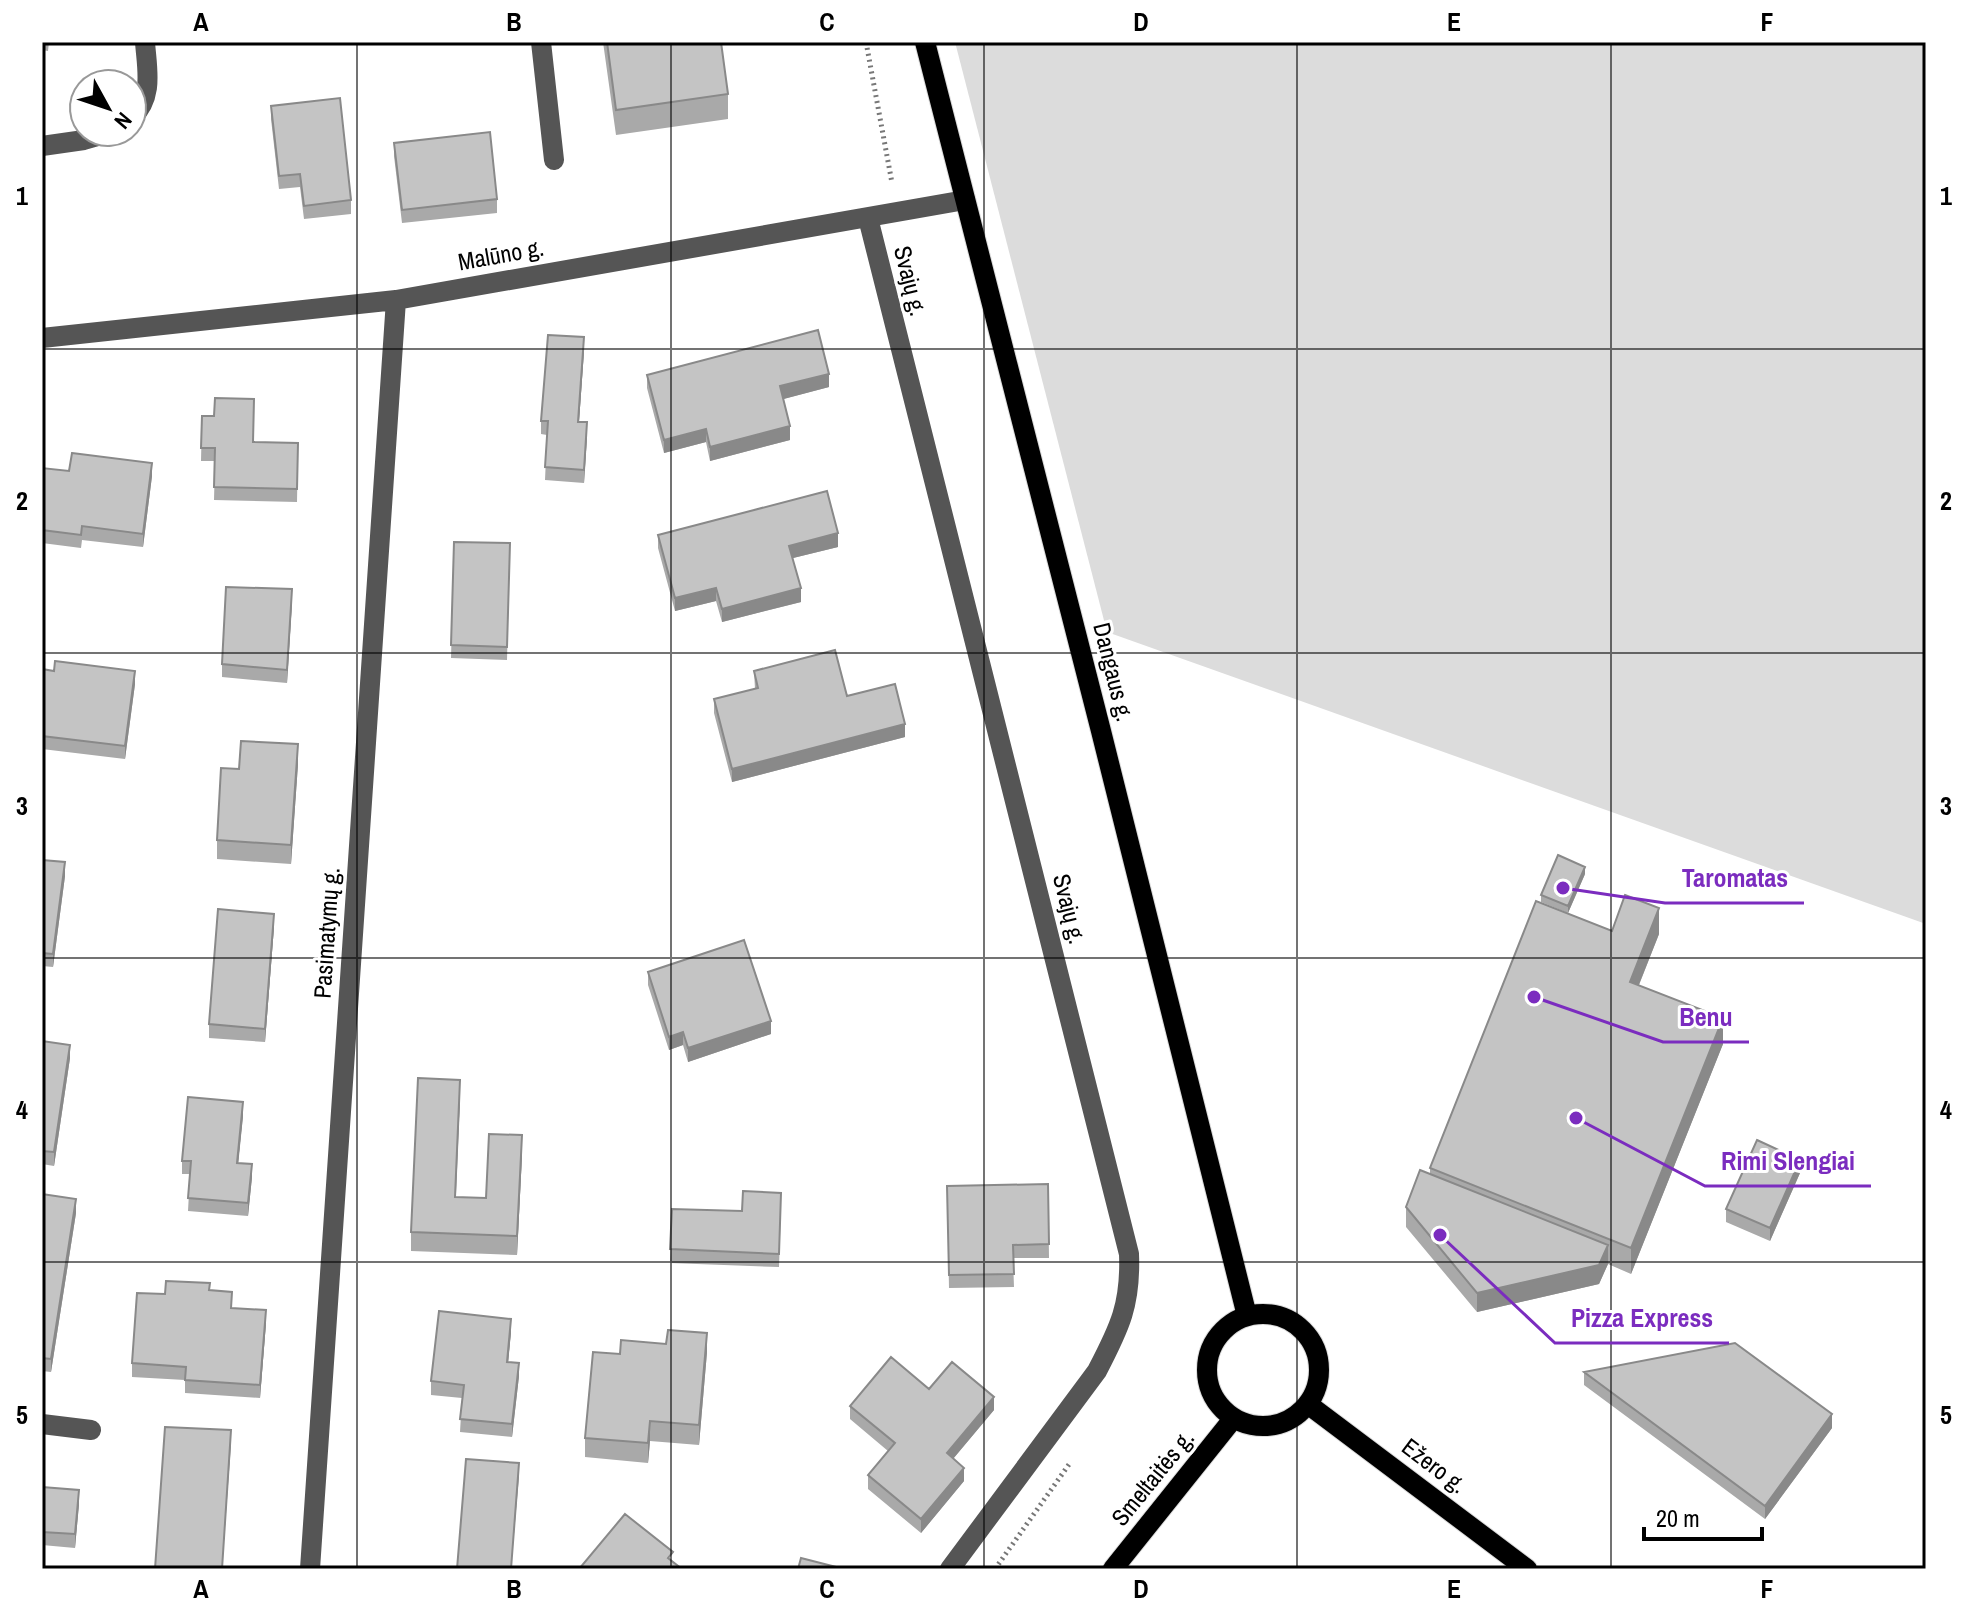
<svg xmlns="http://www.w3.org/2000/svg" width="1968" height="1611" font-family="'Archivo Narrow',sans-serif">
<rect width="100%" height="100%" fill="#fff"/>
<path fill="#dcdcdc" d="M 955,42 L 1926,42 L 1926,924 L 1107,632 Z"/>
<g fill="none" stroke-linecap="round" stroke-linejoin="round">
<g stroke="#dbdbdb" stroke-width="22">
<path id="major" d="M 925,42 L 1101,731 L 1247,1316
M1207 1370a56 56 0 1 1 112 0a56 56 0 1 1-112 0Z
M 1309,1405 L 1527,1569
M 1113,1569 L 1233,1419"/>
</g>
<path stroke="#777" stroke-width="5" stroke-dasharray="2 4" stroke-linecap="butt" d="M 866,42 L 892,183
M 995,1569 L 1070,1463"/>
<path stroke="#555" stroke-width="20" d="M 541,42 L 554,160
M 132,118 C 154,96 147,70 145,42
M 42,146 L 84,140 L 112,132
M 868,218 L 1129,1254 C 1131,1304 1120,1327 1097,1371 L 950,1569
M 42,338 L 396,300 L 965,200
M 42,1424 L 91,1430
M 310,1569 L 396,300"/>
<use href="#major" stroke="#000" stroke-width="20"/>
</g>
<path fill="#a9a9a9" d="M 42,42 L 49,42 L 48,51 L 42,50 Z
M 603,42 L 721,42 L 728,94 L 728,119 L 616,135 Z
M 271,106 L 351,200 L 351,214 L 304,219 L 300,187 L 279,189 L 271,119 Z
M 394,143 L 497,199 L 497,213 L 402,223 L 394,156 Z
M 584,351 L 579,422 L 587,436 L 584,483 L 545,480 L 547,435 L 541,434 L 541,421 Z
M 647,375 L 829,387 L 783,399 L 790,440 L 710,461 L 706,442 L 664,453 L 647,388 Z
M 202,416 L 254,442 L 298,443 L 297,502 L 214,500 L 215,461 L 201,461 Z
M 42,468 L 69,471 L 152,476 L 143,547 L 82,540 L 81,548 L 42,543 Z
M 658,535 L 838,547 L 793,558 L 801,602 L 722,622 L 716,601 L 675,611 L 658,548 Z
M 454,542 L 510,543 L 507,660 L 451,658 Z
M 292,602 L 287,683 L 222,677 L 222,664 Z
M 42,669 L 135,684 L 125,759 L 42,749 Z
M 754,671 L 847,696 L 905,737 L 732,782 L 714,713 L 714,699 L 755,689 Z
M 298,764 L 291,864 L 217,859 L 217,840 L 239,769 Z
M 42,860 L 65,876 L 53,967 L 42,966 Z
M 1585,874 L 1568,913 L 1541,902 L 1541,895 Z
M 274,927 L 265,1042 L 209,1038 L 209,1024 Z
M 1612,931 L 1659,934 L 1639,985 L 1723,1044 L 1631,1274 L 1608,1264 L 1599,1284 L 1477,1312 L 1406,1227 L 1406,1207 L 1430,1174 L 1430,1168 Z
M 648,972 L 771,1034 L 688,1062 L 683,1045 L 669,1050 L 648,985 Z
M 42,1041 L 70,1058 L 54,1166 L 42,1164 Z
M 460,1099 L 455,1197 L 486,1198 L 522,1155 L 517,1255 L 411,1251 L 411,1232 Z
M 243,1116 L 238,1163 L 252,1177 L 248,1216 L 188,1211 L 190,1174 L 182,1174 L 182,1161 Z
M 1800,1173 L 1770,1241 L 1726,1222 L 1726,1209 Z
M 1048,1184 L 1049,1258 L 1013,1258 L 1014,1287 L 949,1288 L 947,1186 Z
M 42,1194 L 76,1213 L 51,1372 L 42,1371 Z
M 781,1206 L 779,1267 L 670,1263 L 672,1209 L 742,1211 Z
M 210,1290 L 232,1308 L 266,1323 L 260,1398 L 185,1393 L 185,1380 L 132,1377 L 132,1363 L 165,1294 Z
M 511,1332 L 508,1362 L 519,1376 L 512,1437 L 460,1432 L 462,1398 L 431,1395 L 431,1381 Z
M 707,1352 L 699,1445 L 650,1441 L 648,1463 L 585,1457 L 585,1438 L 620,1354 Z
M 1584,1372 L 1832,1428 L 1765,1519 L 1584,1385 Z
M 929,1389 L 994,1410 L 953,1459 L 964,1481 L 921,1533 L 868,1489 L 868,1475 L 888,1451 L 850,1419 L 850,1406 Z
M 42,1487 L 79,1504 L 75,1548 L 42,1545 Z"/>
<path fill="#898989" d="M 584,337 L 584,351 L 578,435 L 578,422 Z
M 829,374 L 829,387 L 780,400 L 780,386 Z
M 587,422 L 587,436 L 584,483 L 584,470 Z
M 790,426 L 790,440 L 710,461 L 710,447 Z
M 706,429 L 706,442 L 664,453 L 664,440 Z
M 152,463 L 152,476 L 143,547 L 143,534 Z
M 838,533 L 838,547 L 789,559 L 789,546 Z
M 716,588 L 716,601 L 675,611 L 675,598 Z
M 801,588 L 801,602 L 722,622 L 722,609 Z
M 292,589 L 292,602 L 287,683 L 287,670 Z
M 135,671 L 135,684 L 125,759 L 125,746 Z
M 905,724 L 905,737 L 732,782 L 732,769 Z
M 298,744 L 298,764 L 291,864 L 291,845 Z
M 65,862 L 65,876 L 53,967 L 53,954 Z
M 1585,867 L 1585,874 L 1568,913 L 1568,906 Z
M 1659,908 L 1659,934 L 1630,1007 L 1630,982 Z
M 274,914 L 274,927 L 265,1042 L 265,1029 Z
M 1723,1018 L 1723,1044 L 1631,1274 L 1631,1248 Z
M 771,1021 L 771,1034 L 688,1062 L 688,1048 Z
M 683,1032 L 683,1045 L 669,1050 L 669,1037 Z
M 70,1045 L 70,1058 L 54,1166 L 54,1152 Z
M 460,1080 L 460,1099 L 455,1217 L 455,1197 Z
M 243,1102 L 243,1116 L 237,1176 L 237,1163 Z
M 522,1135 L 522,1155 L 517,1255 L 517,1236 Z
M 1800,1160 L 1800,1173 L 1770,1241 L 1770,1228 Z
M 252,1164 L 252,1177 L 248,1216 L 248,1203 Z
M 76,1199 L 76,1213 L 51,1372 L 51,1359 Z
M 1608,1245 L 1608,1264 L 1599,1284 L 1477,1312 L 1477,1293 Z
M 266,1310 L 266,1323 L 260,1398 L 260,1385 Z
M 511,1319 L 511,1332 L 507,1375 L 507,1362 Z
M 707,1333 L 707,1352 L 699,1445 L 699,1425 Z
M 519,1363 L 519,1376 L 512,1437 L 512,1424 Z
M 994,1397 L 994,1410 L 947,1466 L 947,1453 Z
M 1832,1414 L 1832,1428 L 1765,1519 L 1765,1506 Z
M 650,1421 L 650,1441 L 648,1463 L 648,1443 Z
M 231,1430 L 231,1444 L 222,1569 Z
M 519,1463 L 519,1476 L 511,1569 Z
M 964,1468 L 964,1481 L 921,1533 L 921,1519 Z
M 79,1490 L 79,1504 L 75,1548 L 75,1534 Z"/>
<path fill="#c4c4c4" stroke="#898989" stroke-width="2" d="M 607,42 L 721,42 L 728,94 L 616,110 Z
M 340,98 L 351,200 L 304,206 L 300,174 L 279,176 L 271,106 Z
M 490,132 L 497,199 L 402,210 L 394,143 Z
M 818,330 L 829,374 L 780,386 L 790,426 L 710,447 L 706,429 L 664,440 L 647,375 Z
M 548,335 L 584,337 L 578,422 L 587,422 L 584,470 L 545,467 L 548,421 L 541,421 Z
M 215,398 L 254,399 L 253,442 L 298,443 L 297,489 L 214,487 L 215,448 L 201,448 L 202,416 L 214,416 Z
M 72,453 L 152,463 L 143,534 L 82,526 L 81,535 L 42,530 L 42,468 L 69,471 Z
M 827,491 L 838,533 L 789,546 L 801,588 L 722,609 L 716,588 L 675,598 L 658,535 Z
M 454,542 L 510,543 L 507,647 L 451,645 Z
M 226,587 L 292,589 L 287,670 L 222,664 Z
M 835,650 L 847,696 L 895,684 L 905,724 L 732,769 L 714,699 L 758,688 L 754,671 Z
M 55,661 L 135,671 L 125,746 L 42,736 L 42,669 L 54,671 Z
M 241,741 L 298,744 L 291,845 L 217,840 L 221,768 L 239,769 Z
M 1558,855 L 1585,867 L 1568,906 L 1541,895 Z
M 42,860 L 65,862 L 53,954 L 42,953 Z
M 1625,895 L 1659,908 L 1630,982 L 1723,1018 L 1631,1248 L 1430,1168 L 1536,901 L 1612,931 Z
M 218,909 L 274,914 L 265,1029 L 209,1024 Z
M 744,940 L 771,1021 L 688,1048 L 683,1032 L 669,1037 L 648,972 Z
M 42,1041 L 70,1045 L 54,1152 L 42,1151 Z
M 418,1078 L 460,1080 L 455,1197 L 486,1198 L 489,1134 L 522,1135 L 517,1236 L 411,1232 Z
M 188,1097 L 243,1102 L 237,1163 L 252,1164 L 248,1203 L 188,1198 L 191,1161 L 182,1161 Z
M 1757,1140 L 1800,1160 L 1770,1228 L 1726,1209 Z
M 1420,1170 L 1608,1245 L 1599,1265 L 1477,1293 L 1406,1207 Z
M 1048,1184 L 1049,1244 L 1013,1245 L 1014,1274 L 949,1275 L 947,1186 Z
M 743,1191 L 781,1193 L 779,1254 L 670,1249 L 672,1209 L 742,1211 Z
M 42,1194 L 76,1199 L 51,1359 L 42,1358 Z
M 166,1281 L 210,1283 L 209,1290 L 232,1292 L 231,1308 L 266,1310 L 260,1385 L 185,1380 L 186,1367 L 132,1363 L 137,1293 L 165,1294 Z
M 439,1311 L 511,1319 L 507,1362 L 519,1363 L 512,1424 L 460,1419 L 464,1385 L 431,1381 Z
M 668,1330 L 707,1333 L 699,1425 L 650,1421 L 648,1443 L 585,1438 L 593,1352 L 620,1354 L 621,1340 L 666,1344 Z
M 1735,1343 L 1832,1414 L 1765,1506 L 1584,1372 Z
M 891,1357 L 929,1389 L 952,1362 L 994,1397 L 947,1453 L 964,1468 L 921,1519 L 868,1475 L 895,1443 L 850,1406 Z
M 165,1427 L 231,1430 L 222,1569 L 155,1569 Z
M 466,1459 L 519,1463 L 511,1569 L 457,1569 Z
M 42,1487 L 79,1490 L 75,1534 L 42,1532 Z
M 625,1514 L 673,1552 L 668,1558 L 682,1569 L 579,1569 Z
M 801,1558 L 844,1569 L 798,1569 Z"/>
<path fill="none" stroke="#000" stroke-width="2" stroke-opacity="0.55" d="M 357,42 L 357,1569M 671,42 L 671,1569M 984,42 L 984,1569M 1297,42 L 1297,1569M 1611,42 L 1611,1569M 42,349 L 1926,349M 42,653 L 1926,653M 42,958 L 1926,958M 42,1262 L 1926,1262"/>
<g text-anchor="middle" stroke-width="6" stroke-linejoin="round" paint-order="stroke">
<g font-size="24" fill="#000" stroke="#fff">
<text transform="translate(501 255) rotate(-10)" y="8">Malūno g.</text>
<text transform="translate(910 281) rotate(76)" y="8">Svajų g.</text>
<text transform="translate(1113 672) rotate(76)" y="8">Dangaus g.</text>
<text transform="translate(1069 909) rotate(76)" y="8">Svajų g.</text>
<text transform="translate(327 933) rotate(-86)" y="8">Pasimatymų g.</text>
<text transform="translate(1434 1466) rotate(37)" y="8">Ežero g.</text>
<text transform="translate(1153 1478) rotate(-51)" y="8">Smeltaitės g.</text>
</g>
</g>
<path fill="none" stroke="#7b2cbf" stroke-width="3" d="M1563 888L1665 903H1804M1534 997L1663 1042H1749M1576 1118L1705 1186H1871M1440 1235L1555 1343H1729"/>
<g fill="#7b2cbf" stroke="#fff" stroke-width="3">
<circle cx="1563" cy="888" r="8"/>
<circle cx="1534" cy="997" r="8"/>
<circle cx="1576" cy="1118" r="8"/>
<circle cx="1440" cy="1235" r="8"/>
</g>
<g font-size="26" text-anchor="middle" font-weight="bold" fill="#7b2cbf" stroke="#fff" stroke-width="6" stroke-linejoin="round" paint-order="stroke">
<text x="1735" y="887">Taromatas</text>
<text x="1706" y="1026">Benu</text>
<text x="1788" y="1170">Rimi Slengiai</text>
<text x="1642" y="1327">Pizza Express</text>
</g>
<rect width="1968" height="1611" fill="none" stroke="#ffffff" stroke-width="88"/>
<g transform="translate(108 108) rotate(130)"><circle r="38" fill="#ffffff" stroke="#999999" stroke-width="2"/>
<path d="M0-6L14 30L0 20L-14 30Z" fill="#000000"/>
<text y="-12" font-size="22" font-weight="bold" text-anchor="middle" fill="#000000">N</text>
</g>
<path d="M1644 1527v12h118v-12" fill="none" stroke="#000000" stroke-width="4"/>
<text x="1656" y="1527" font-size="24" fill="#000000" stroke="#ffffff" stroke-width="6" paint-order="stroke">20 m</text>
<rect x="44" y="44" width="1880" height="1523" fill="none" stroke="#000" stroke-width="3"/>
<g font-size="26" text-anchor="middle" font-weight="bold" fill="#000">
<text x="201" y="31">A</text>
<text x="514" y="31">B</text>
<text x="827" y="31">C</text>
<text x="1141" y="31">D</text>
<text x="1454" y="31">E</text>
<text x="1767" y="31">F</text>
<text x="22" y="205">1</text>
<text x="1946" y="205">1</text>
<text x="22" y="510">2</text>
<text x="1946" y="510">2</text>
<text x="22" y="815">3</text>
<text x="1946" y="815">3</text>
<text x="22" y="1119">4</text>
<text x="1946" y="1119">4</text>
<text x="22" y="1424">5</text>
<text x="1946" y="1424">5</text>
<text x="201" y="1598">A</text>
<text x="514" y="1598">B</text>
<text x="827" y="1598">C</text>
<text x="1141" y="1598">D</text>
<text x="1454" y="1598">E</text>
<text x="1767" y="1598">F</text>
</g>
</svg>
